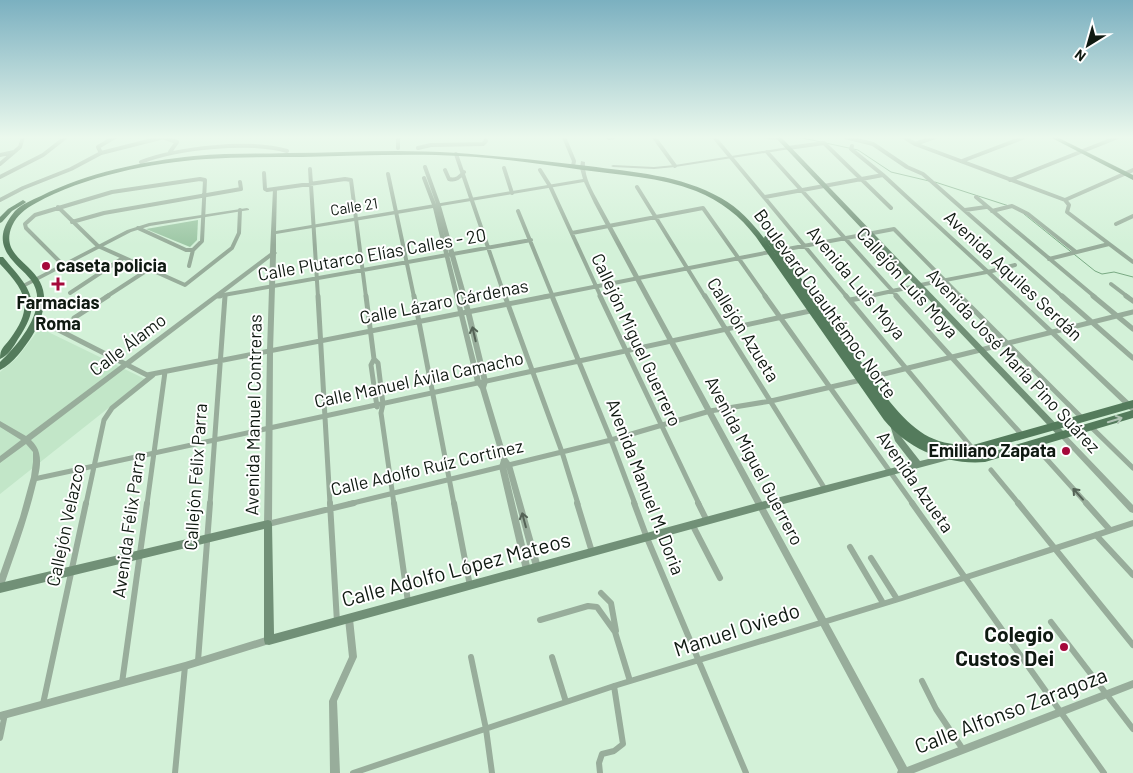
<svg xmlns="http://www.w3.org/2000/svg" width="1133" height="773" font-family="Barlow,sans-serif">
<rect width="100%" height="100%" fill="#d3f1d8"/>
<path fill="#c2e6c8" d="M 40,328 L 145,379 L 0,494 L 0,372 L 17,358 Z"/>
<path fill="#9dc7a5" d="M 198,220 L 197,240 L 190,247 L 146,229 Z"/>
<g fill="none" stroke-linecap="round" stroke-linejoin="round">
<path stroke="#79a983" stroke-width="1" d="M 798,137 L 858,150 L 891,172 L 929,181
M 935,182 L 1009,206
M 1024,214 L 1095,271 L 1102,274 L 1114,272 L 1133,277"/>
<path stroke="#98ad9b" stroke-width="4" d="M 162,137 L 177,142 L 170,152
M 398,137 L 398,148
M 564,137 L 574,161 L 573,166
M 654,137 L 675,166
M 714,137 L 847,297
M 767,137 L 779,138
M 845,137 L 873,144 L 907,167 L 923,174 L 1063,297
M 904,137 L 915,144 L 1065,200
M 609,138 L 614,137
M 915,144 L 935,137
M 852,146 L 851,149 L 883,175 L 988,272 L 1015,265
M 418,148 L 431,145 L 483,144 L 486,141 L 485,137
M 788,148 L 824,143 L 891,208
M 767,152 L 898,297
M 101,153 L 98,147 L 115,137
M 456,154 L 505,297
M 0,155 L 14,152
M 962,161 L 1025,137
M 141,162 C 177,148 250,140 287,151
M 0,164 L 20,147 L 23,137
M 425,167 L 439,206
M 504,168 L 512,193
M 310,169 L 318,297
M 445,170 L 449,179 C 456,181 460,177 464,172
M 540,170 L 550,186 L 601,297
M 264,173 L 265,189 L 267,190 L 345,179 L 351,180 L 366,297
M 388,174 L 414,297
M 0,177 L 43,155 L 66,137
M 424,178 L 435,207
M 1010,180 L 1118,137
M 637,187 L 705,297
M 765,197 L 883,175
M 976,197 L 1095,297
M 0,200 L 23,188 L 71,169 L 101,153 L 164,137
M 1065,200 L 1069,205 L 1067,212 L 1133,262
M 1065,200 L 1133,170
M 58,207 L 98,246 L 185,285 L 232,248 L 239,233 L 240,210
M 965,210 L 986,207
M 518,211 L 553,297
M 992,211 L 1012,206 L 1028,214 L 1076,252
M 72,222 L 104,213 L 241,189 L 240,182
M 1116,224 L 1133,216
M 572,233 L 703,208 L 766,297
M 777,251 L 894,229 L 961,297
M 1049,259 L 1109,244
M 189,266 L 193,250
M 65,267 L 26,228 L 25,224 L 35,215 L 112,192 L 200,179 L 205,180 L 202,241 L 193,250 L 186,250 L 138,228
M 1111,284 L 1128,297
M 70,293 L 123,258
M 218,296 L 531,240
M 106,297 L 149,269
M 543,297 L 770,252
M 865,297 L 920,285"/>
<path stroke="#98ad9b" stroke-width="5" d="M 218,296 L 220,296
M 318,296 L 330,504
M 366,296 L 374,359 L 378,363 L 383,404 L 381,413 L 394,504
M 414,296 L 454,504
M 505,296 L 562,452 L 578,504
M 552,296 L 611,440 L 635,504
M 600,296 L 699,504
M 705,296 L 825,489
M 765,296 L 913,504
M 846,296 L 973,449
M 896,296 L 1023,436
M 960,296 L 1083,419
M 1062,296 L 1133,358
M 1093,296 L 1133,329
M 1126,296 L 1133,301
M 850,300 L 871,296
M 74,318 L 108,296
M 37,319 L 147,375 L 549,296
M 374,359 L 371,365 L 377,407
M 868,378 L 1133,312
M 1091,427 L 1133,468
M 1033,444 L 1087,504
M 991,470 L 1019,504
M 34,479 L 810,311
M 86,504 L 104,420 L 112,408 L 153,375
M 147,504 L 165,372
M 210,504 L 225,296
M 349,504 L 611,440 L 710,411 L 771,401 L 861,380"/>
<path stroke="#98ad9b" stroke-width="6" d="M 330,503 L 337,622
M 394,503 L 408,602
M 454,503 L 470,586
M 577,503 L 592,552
M 634,503 L 647,538 L 746,773
M 698,503 L 707,521
M 912,503 L 1104,773
M 1018,503 L 1133,645
M 1086,503 L 1110,530
M 268,524 L 354,503
M 692,524 L 720,578
M 1096,535 L 1133,575
M 850,547 L 883,603
M 871,558 L 897,599
M 601,593 L 611,603 L 616,631
M 540,620 L 588,606 L 597,607 L 615,632 L 630,681
M 1051,622 L 1133,729
M 471,657 L 486,729 L 492,773
M 552,657 L 566,702
M 198,661 L 210,503
M 922,681 L 936,709 L 962,748
M 122,683 L 147,503
M 43,704 L 86,503
M 0,738 L 5,714
M 175,773 L 185,666
M 353,773 L 614,686 L 902,598 L 1133,523
M 600,773 L 599,763 L 602,754 L 614,751 L 623,744 L 614,686"/>
<path fill="#98ad9b" fill-rule="evenodd" d="M 788,147 L 790,148 L 790,149 L 675,167 L 654,169 L 613,167 L 611,166 L 613,165 L 654,167 L 675,165 Z
M 581,161 L 585,162 C 584,177 592,190 599,203 L 907,767 L 1133,680 L 1133,688 L 914,773 L 897,773 L 898,770 L 594,203 L 584,182 L 441,206 L 471,311 L 488,381 L 486,388 L 507,458 L 512,465 L 541,567 L 540,570 L 537,571 L 534,570 L 533,567 L 506,466 L 531,570 L 530,573 L 527,574 L 524,573 L 523,570 L 499,467 L 501,460 L 480,389 L 475,382 L 433,208 L 276,234 L 276,252 L 277,253 L 276,254 L 273,351 L 272,524 L 271,526 L 268,527 L 265,526 L 264,524 L 267,351 L 270,258 L 31,440 C 35,444 38,448 39,453 C 42,464 38,477 35,488 C 27,521 15,553 4,585 L 3,588 L 0,589 L 0,574 L 20,517 L 31,477 L 33,462 L 33,452 L 26,444 L 0,463 L 0,456 L 21,440 L 0,427 L 0,421 L 26,436 L 270,253 L 273,189 L 275,189 L 277,190 L 276,231 L 583,179 L 580,168 ZM 443,231 L 465,311 L 482,382 L 481,381 Z
M 247,208 L 249,209 L 249,210 L 150,226 L 131,232 L 25,287 L 23,288 L 20,286 L 21,285 L 127,230 L 149,223 Z
M 988,270 L 990,271 L 1133,405 L 1133,412 L 1131,411 L 987,274 L 920,287 L 917,285 L 920,283 Z
M 1063,433 L 1065,434 L 1133,505 L 1133,513 L 1130,512 L 1061,438 L 1060,436 L 1061,434 Z
M 349,615 L 352,616 L 353,619 L 357,657 L 337,701 L 340,773 L 330,773 L 329,701 L 349,657 L 345,619 L 346,616 Z
M 269,636 L 272,637 L 273,640 L 272,643 L 269,644 L 185,670 L 0,720 L 0,712 L 185,662 Z"/>
<path fill="#719077" fill-rule="evenodd" d="M 775,137 L 781,137 L 1066,434 L 1067,436 L 1066,438 L 1063,439 L 1060,438 Z
M 894,422 L 897,423 L 902,438 L 920,461 L 949,454 L 952,455 L 953,457 L 952,459 L 761,510 L 269,645 L 265,644 L 264,640 L 264,529 L 0,593 L 0,583 L 268,520 L 271,521 L 272,524 L 274,634 L 761,502 L 912,463 L 895,441 L 890,425 L 891,423 Z"/>
<path fill="#547b5c" fill-rule="evenodd" d="M 1050,137 L 1057,137 L 1133,175 L 1133,180 Z
M 398,151 C 462,151 524,159 588,166 C 632,172 681,175 721,198 C 746,212 761,234 778,257 L 764,238 L 765,236 L 771,236 L 890,402 C 915,432 933,446 973,445 L 1133,400 L 1133,408 L 973,453 L 948,452 L 964,455 L 985,454 L 1133,410 L 1133,418 L 985,462 C 946,465 909,450 884,420 L 756,237 C 740,216 721,201 696,191 C 660,177 621,175 583,170 C 534,163 485,156 436,155 C 391,154 346,156 302,157 C 270,157 238,157 206,159 C 150,163 85,176 36,203 C 25,209 17,215 12,226 C 0,254 30,262 40,282 C 49,299 42,320 32,336 C 24,348 13,364 0,370 L 0,362 C 18,345 51,307 31,280 C 21,267 0,255 3,234 C 4,226 10,217 15,211 C 22,204 32,200 41,196 C 86,173 144,161 194,156 C 225,153 257,154 288,153 C 325,153 361,151 398,151 Z
M 23,200 L 26,202 L 25,203 L 12,211 L 2,222 L 0,223 L 0,217 L 8,209 Z
M 0,257 L 3,257 C 28,287 45,300 18,339 C 14,346 8,356 0,359 C 0,348 4,347 10,339 C 35,305 25,291 0,264 Z"/>
</g>
<defs><path id="oneway-shaft" d="M-6 0H5M1.5-3L5.5 0L1.5 3" fill="none" stroke-width="1.6" stroke-linecap="round" stroke-linejoin="round" transform="scale(1.25)"/></defs>
<g stroke="#546356">
<use href="#oneway-shaft" transform="translate(474 334) rotate(-103)"/>
<use href="#oneway-shaft" transform="translate(1078 494) rotate(-132)"/>
<use href="#oneway-shaft" transform="translate(524 520) rotate(-105)"/>
</g>
<use stroke="#b2c4b6" href="#oneway-shaft" transform="translate(1115 420) rotate(-17)"/>
<linearGradient id="sky" x2="0" y2="1"><stop stop-color="#7bb0c0"/><stop offset="0.56" stop-color="#ebf9ed"/><stop offset="1" stop-color="#ebf9ed" stop-opacity="0"/></linearGradient>
<rect width="1133" height="245" fill="url(#sky)"/>
<g fill="#a5093b" stroke="#fff" stroke-width="2">
<circle cx="46" cy="266" r="5"/>
<path d="M55.5 276.5h5v5h5v5h-5v5h-5v-5h-5v-5h5z"/>
<circle cx="1066" cy="451" r="5"/>
<circle cx="1064" cy="647" r="5"/>
</g>
<g text-anchor="middle" stroke-width="4" stroke-linejoin="round" paint-order="stroke">
<g font-size="15" fill="#0f1911" stroke="#fff">
<text transform="translate(354 207) rotate(-9)" y="5">Calle 21</text>
</g>
<g font-size="18" fill="#0f1911" stroke="#fff">
<text transform="translate(372 255) rotate(-10)" y="6">Calle Plutarco Elías Calles - 20</text>
<text transform="translate(1013 276) rotate(43)" y="6">Avenida Aquiles Serdán</text>
<text transform="translate(856 283) rotate(50)" y="6">Avenida Luis Moya</text>
<text transform="translate(907 283) rotate(48)" y="6">Callejón Luis Moya</text>
<text transform="translate(444 302) rotate(-11)" y="6">Calle Lázaro Cárdenas</text>
<text transform="translate(825 304) rotate(54)" y="6">Boulevard Cuauhtémoc Norte</text>
<text transform="translate(743 330) rotate(58)" y="6">Callejón Azueta</text>
<text transform="translate(636 340) rotate(65)" y="6">Callejón Miguel Guerrero</text>
<text transform="translate(128 345) rotate(-37)" y="6">Calle Álamo</text>
<text transform="translate(1013 361) rotate(47)" y="6">Avenida José María Pino Suárez</text>
<text transform="translate(419 380) rotate(-12)" y="6">Calle Manuel Ávila Camacho</text>
<text transform="translate(254 415) rotate(-89)" y="6">Avenida Manuel Contreras</text>
<text transform="translate(754 461) rotate(62)" y="6">Avenida Miguel Guerrero</text>
<text transform="translate(427 468) rotate(-13)" y="6">Calle Adolfo Ruíz Cortinez</text>
<text transform="translate(196 477) rotate(-86)" y="6">Callejón Félix Parra</text>
<text transform="translate(915 482) rotate(55)" y="6">Avenida Azueta</text>
<text transform="translate(645 487) rotate(69)" y="6">Avenida Manuel M. Doria</text>
<text transform="translate(66 525) rotate(-78)" y="6">Callejón Velazco</text>
<text transform="translate(129 525) rotate(-82)" y="6">Avenida Félix Parra</text>
</g>
<g font-size="18" font-weight="bold" fill="#0f1911" stroke="#fff" text-anchor="start">
<text x="56" y="272">caseta policia</text>
<text x="58" y="309" text-anchor="middle">Farmacias<tspan x="58" dy="21">Roma</tspan></text>
<text x="1056" y="457" text-anchor="end">Emiliano Zapata</text>
</g>
<g font-size="21" fill="#0f1911" stroke="#fff">
<text transform="translate(456 570) rotate(-15)" y="7">Calle Adolfo López Mateos</text>
<text transform="translate(737 630) rotate(-18)" y="7">Manuel Oviedo</text>
<text transform="translate(1011 711) rotate(-21)" y="7">Calle Alfonso Zaragoza</text>
</g>
<g font-size="21" font-weight="bold" fill="#0f1911" stroke="#fff" text-anchor="end">
<text x="1054" y="642">Colegio<tspan x="1054" dy="24">Custos Dei</tspan></text>
</g>
</g>
<g transform="translate(1088 45) rotate(217)" stroke="#ffffff" stroke-width="4" paint-order="stroke">
<path d="M0-4L9 19L0 12L-9 19Z" fill="#0f1911"/>
<text y="-8" font-size="14" font-weight="bold" text-anchor="middle" fill="#0f1911">N</text>
</g>
</svg>
